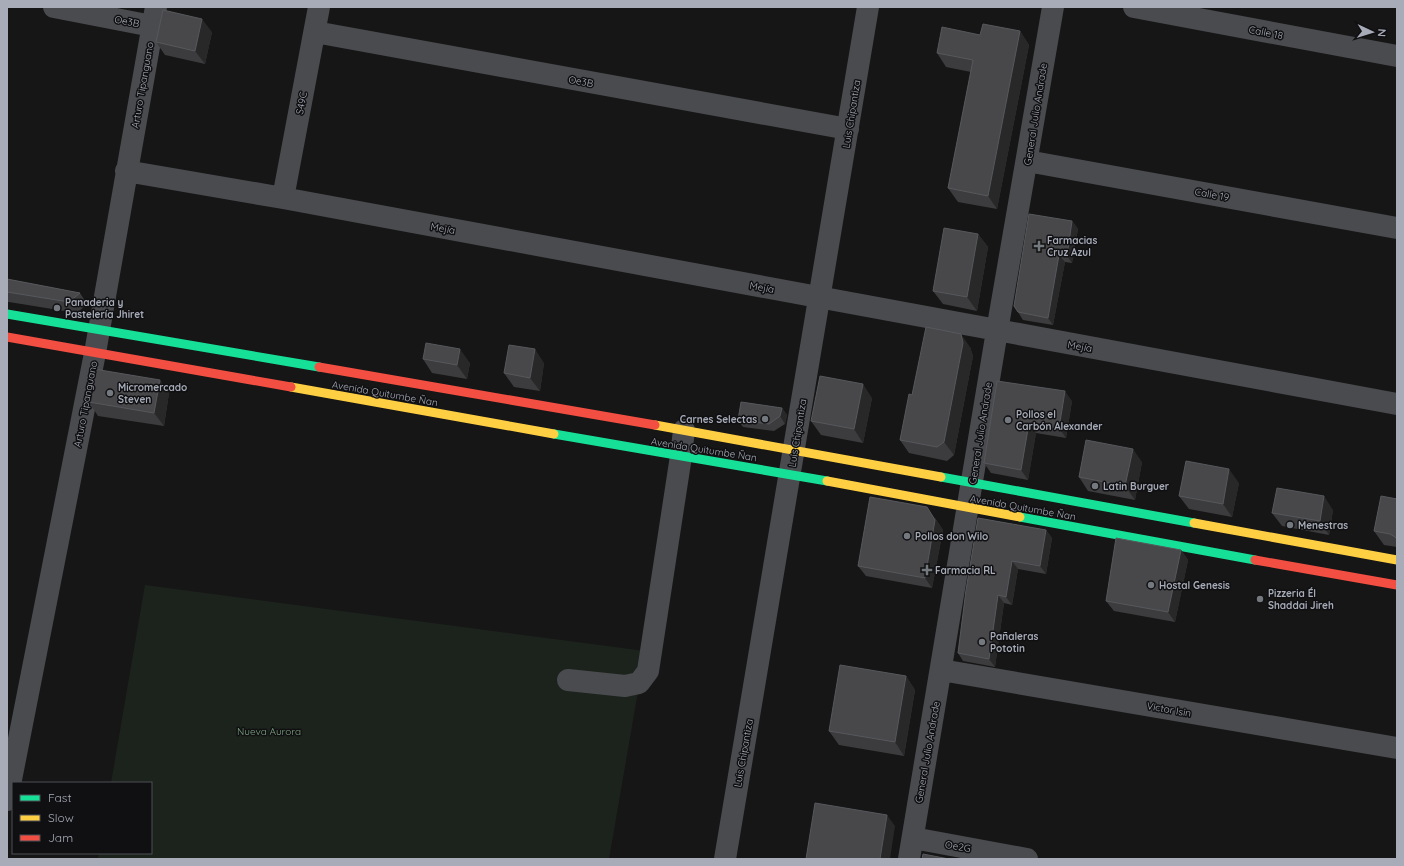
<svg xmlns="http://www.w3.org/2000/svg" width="1404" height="866" font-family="Quicksand,sans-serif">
<rect width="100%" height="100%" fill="#161616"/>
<path fill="#1c231d" d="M 145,585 L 645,651 L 609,859 L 98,859 L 99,853 L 151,853 L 151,783 L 111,783 Z"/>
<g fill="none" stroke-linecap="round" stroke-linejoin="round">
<path stroke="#4a4b4f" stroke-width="22" d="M 54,7 L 152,26
M 1134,7 L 1397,56
M 315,32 L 848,129
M 1027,161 L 1397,228
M 126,171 L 283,198 L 1397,404
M 283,198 L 319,7
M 941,670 L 1397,748
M 568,680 L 625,686 L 639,683 L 648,671 L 681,456 L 684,430
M 7,800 L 95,353 L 156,7
M 913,838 L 1027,859
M 725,859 L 868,7
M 909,859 L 997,331 L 1053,7"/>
<path stroke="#16e098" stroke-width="9" d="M 7,314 L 319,367
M 554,434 L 827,481
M 941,477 L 1194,523
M 1020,517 L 1255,560"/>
<path stroke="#ffcf43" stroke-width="9" d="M 291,387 L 554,434
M 655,425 L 941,477
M 827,481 L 1020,517
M 1194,523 L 1397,560"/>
<path stroke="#f24e42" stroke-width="9" d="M 7,337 L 291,387
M 319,367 L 655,425
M 1255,560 L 1397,585"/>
</g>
<path fill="#3c3c3e" d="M 1020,31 L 1029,45 L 997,209 L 958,202 L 948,188 L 971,72 L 946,67 L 937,53 L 980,35 Z
M 212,32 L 205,64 L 165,55 L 156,42 Z
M 1072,221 L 1078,229 L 1072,263 L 1065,262 L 1053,325 L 1023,320 L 1014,306 Z
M 978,234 L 988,247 L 977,311 L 943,304 L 933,291 Z
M 7,279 L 80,293 L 87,304 L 77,313 L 9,302 L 7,302 Z
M 970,347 L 973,356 L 954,455 L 947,461 L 909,453 L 900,440 L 912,395 Z
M 423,359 L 470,363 L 467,379 L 432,373 Z
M 544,363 L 540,391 L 514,387 L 504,373 Z
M 997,381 L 1072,401 L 1066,438 L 1036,433 L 1028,480 L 991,473 L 984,463 Z
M 169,393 L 164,426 L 98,416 L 89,402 Z
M 872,398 L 863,443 L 821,435 L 811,421 Z
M 782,408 L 787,415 L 785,424 L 774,431 L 743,427 L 738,420 Z
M 1142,462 L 1135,500 L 1088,491 L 1079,477 Z
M 1239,483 L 1232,517 L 1189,509 L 1179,496 Z
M 1397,499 L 1397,547 L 1384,545 L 1374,531 Z
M 1333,510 L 1329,535 L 1282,526 L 1272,513 Z
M 935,518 L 943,530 L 932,588 L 866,576 L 858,566 Z
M 978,518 L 1046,530 L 1052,538 L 1046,574 L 1018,569 L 1012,605 L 1004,603 L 995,667 L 963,661 L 958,653 Z
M 1181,550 L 1188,560 L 1175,622 L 1114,611 L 1106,601 Z
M 906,676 L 915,690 L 904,756 L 839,745 L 829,731 Z"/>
<path fill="#282829" d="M 202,19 L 212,32 L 205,64 L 195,51 Z
M 1020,31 L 1029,45 L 997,209 L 988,196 Z
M 1072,221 L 1078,229 L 1072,263 L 1067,256 Z
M 978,234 L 988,247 L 977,311 L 967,297 Z
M 1059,255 L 1065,262 L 1053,325 L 1048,318 Z
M 961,334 L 970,347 L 973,356 L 954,455 L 944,442 Z
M 460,349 L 470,363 L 467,379 L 457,365 Z
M 535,349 L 544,363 L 540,391 L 530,378 Z
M 160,380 L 169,393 L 164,426 L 154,413 Z
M 863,384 L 872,398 L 863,443 L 854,429 Z
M 1065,391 L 1072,401 L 1066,438 L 1059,428 Z
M 782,408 L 787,415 L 785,424 L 780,416 Z
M 1029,423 L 1036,433 L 1028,480 L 1021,470 Z
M 1133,449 L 1142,462 L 1135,500 L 1125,486 Z
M 1229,469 L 1239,483 L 1232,517 L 1223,504 Z
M 1324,496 L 1333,510 L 1329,535 L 1320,521 Z
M 927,507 L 943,530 L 932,588 L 925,578 Z
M 1046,530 L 1052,538 L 1046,574 L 1040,566 Z
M 1181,550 L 1188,560 L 1175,622 L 1168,612 Z
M 1012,561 L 1018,569 L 1012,605 L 1006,597 Z
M 998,595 L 1004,603 L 995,667 L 989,659 Z
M 906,676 L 915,690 L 904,756 L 895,742 Z
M 887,815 L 895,826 L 890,859 L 880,859 Z"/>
<path fill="#48484b" stroke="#56585c" d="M 163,10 L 202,19 L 195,51 L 156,42 Z
M 983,24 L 1020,31 L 988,196 L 948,188 L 973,60 L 937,53 L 942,27 L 980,35 Z
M 1029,214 L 1072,221 L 1067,256 L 1059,255 L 1048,318 L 1018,312 L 1014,306 Z
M 944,228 L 978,234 L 967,297 L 933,291 Z
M 7,279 L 80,293 L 69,302 L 7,292 Z
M 926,327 L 961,334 L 963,343 L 944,442 L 937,447 L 900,440 L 909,394 L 912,395 Z
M 426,343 L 460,349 L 457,365 L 423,359 Z
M 509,345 L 535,349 L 530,378 L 504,373 Z
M 94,369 L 160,380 L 154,413 L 89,402 Z
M 820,376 L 863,384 L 854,429 L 811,421 Z
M 997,381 L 1065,391 L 1059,428 L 1029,423 L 1021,470 L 984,463 Z
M 741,402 L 782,408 L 780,416 L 769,424 L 738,420 Z
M 1086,440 L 1133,449 L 1125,486 L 1079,477 Z
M 1186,461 L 1229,469 L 1223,504 L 1179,496 Z
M 1277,488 L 1324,496 L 1320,521 L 1272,513 Z
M 1381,496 L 1397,499 L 1397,539 L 1395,537 L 1390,534 L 1374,531 Z
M 870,497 L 927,507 L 935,520 L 925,578 L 858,566 Z
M 978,518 L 1046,530 L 1040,566 L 1012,561 L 1006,597 L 998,595 L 989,659 L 958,653 L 966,590 Z
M 1116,538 L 1181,550 L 1168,612 L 1106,601 Z
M 840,665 L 906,676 L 895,742 L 829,731 Z
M 815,803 L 887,815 L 880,859 L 806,859 Z
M 923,854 L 949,859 L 922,859 Z"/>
<g fill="#74787f" stroke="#101012" stroke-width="1.5">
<path d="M1037 240h4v4h4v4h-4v4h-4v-4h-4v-4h4z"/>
<circle cx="57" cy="308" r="4"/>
<circle cx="110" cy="393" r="4"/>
<circle cx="765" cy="419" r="4"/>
<circle cx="1008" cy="420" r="4"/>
<circle cx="1095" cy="486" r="4"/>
<circle cx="1290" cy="525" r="4"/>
<circle cx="907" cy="536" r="4"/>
<path d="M925 564h4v4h4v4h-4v4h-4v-4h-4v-4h4z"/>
<circle cx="1151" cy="585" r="4"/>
<circle cx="1260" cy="599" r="4"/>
<circle cx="982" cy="642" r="4"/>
</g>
<g text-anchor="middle" stroke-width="3" stroke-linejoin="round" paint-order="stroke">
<g font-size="10" fill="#a7acb8" stroke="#101012">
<text transform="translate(127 21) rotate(11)" y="4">Oe3B</text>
<text transform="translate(1266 32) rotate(11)" y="4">Calle 18</text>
<text transform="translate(581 81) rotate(10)" y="4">Oe3B</text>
<text transform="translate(142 85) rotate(-80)" y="4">Arturo Tipanguano</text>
<text transform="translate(301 103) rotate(-79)" y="4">S49C</text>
<text transform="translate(851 114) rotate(-81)" y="4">Luis Chipantiza</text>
<text transform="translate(1035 114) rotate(-81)" y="4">General Julio Andrade</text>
<text transform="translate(1212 194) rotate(10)" y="4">Calle 19</text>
<text transform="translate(443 228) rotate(10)" y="4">Mejía</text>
<text transform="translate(762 287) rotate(10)" y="4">Mejía</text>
<text transform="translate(1080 346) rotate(10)" y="4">Mejía</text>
<text transform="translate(385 393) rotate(10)" y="4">Avenida Quitumbe Ñan</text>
<text transform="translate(85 404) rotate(-79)" y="4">Arturo Tipanguano</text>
<text transform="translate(797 433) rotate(-81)" y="4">Luis Chipantiza</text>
<text transform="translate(980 433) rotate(-81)" y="4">General Julio Andrade</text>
<text transform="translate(704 449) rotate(9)" y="4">Avenida Quitumbe Ñan</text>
<text transform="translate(1023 507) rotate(10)" y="4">Avenida Quitumbe Ñan</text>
<text transform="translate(1169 709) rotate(10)" y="4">Victor Isin</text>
<text transform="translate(927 752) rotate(-80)" y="4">General Julio Andrade</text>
<text transform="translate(743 753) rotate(-80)" y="4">Luis Chipantiza</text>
<text transform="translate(958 846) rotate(10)" y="4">Oe2G</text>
</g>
<g font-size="10" font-weight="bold" fill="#a7acb8" stroke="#101012" text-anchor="start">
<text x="1047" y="244">Farmacias<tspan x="1047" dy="12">Cruz Azul</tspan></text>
<text x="65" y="306">Panaderia y<tspan x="65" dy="12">Pastelería Jhiret</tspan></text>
<text x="118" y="391">Micromercado<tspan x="118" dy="12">Steven</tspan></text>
<text x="1016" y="418">Pollos el<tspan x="1016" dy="12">Carbón Alexander</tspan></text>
<text x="757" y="423" text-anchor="end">Carnes Selectas</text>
<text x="1103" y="490">Latin Burguer</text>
<text x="1298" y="529">Menestras</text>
<text x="915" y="540">Pollos don Wilo</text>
<text x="935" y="574">Farmacia RL</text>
<text x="1159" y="589">Hostal Genesis</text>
<text x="1268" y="597">Pizzeria Él<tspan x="1268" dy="12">Shaddai Jireh</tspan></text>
<text x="990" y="640">Pañaleras<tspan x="990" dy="12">Pototin</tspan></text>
</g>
<g font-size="10" fill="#7da480" stroke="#101012">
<text x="269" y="735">Nueva Aurora</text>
</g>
</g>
<rect width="1404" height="866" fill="none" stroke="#a7acb8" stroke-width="16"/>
<rect x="12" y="782" width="140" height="72" fill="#101012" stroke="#4c4e54"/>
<rect x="20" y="795" width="20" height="6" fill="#16e098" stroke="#4c4e54"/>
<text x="48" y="802" font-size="12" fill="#a7acb8">Fast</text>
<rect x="20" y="815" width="20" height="6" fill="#ffcf43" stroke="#4c4e54"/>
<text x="48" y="822" font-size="12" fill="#a7acb8">Slow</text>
<rect x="20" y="835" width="20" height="6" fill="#f24e42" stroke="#4c4e54"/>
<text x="48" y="842" font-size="12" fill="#a7acb8">Jam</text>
<g transform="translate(1372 32) rotate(94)" stroke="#101012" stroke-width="3" paint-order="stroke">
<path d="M0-3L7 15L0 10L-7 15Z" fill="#a7acb8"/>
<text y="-6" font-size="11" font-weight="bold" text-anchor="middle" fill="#a7acb8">N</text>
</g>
</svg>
